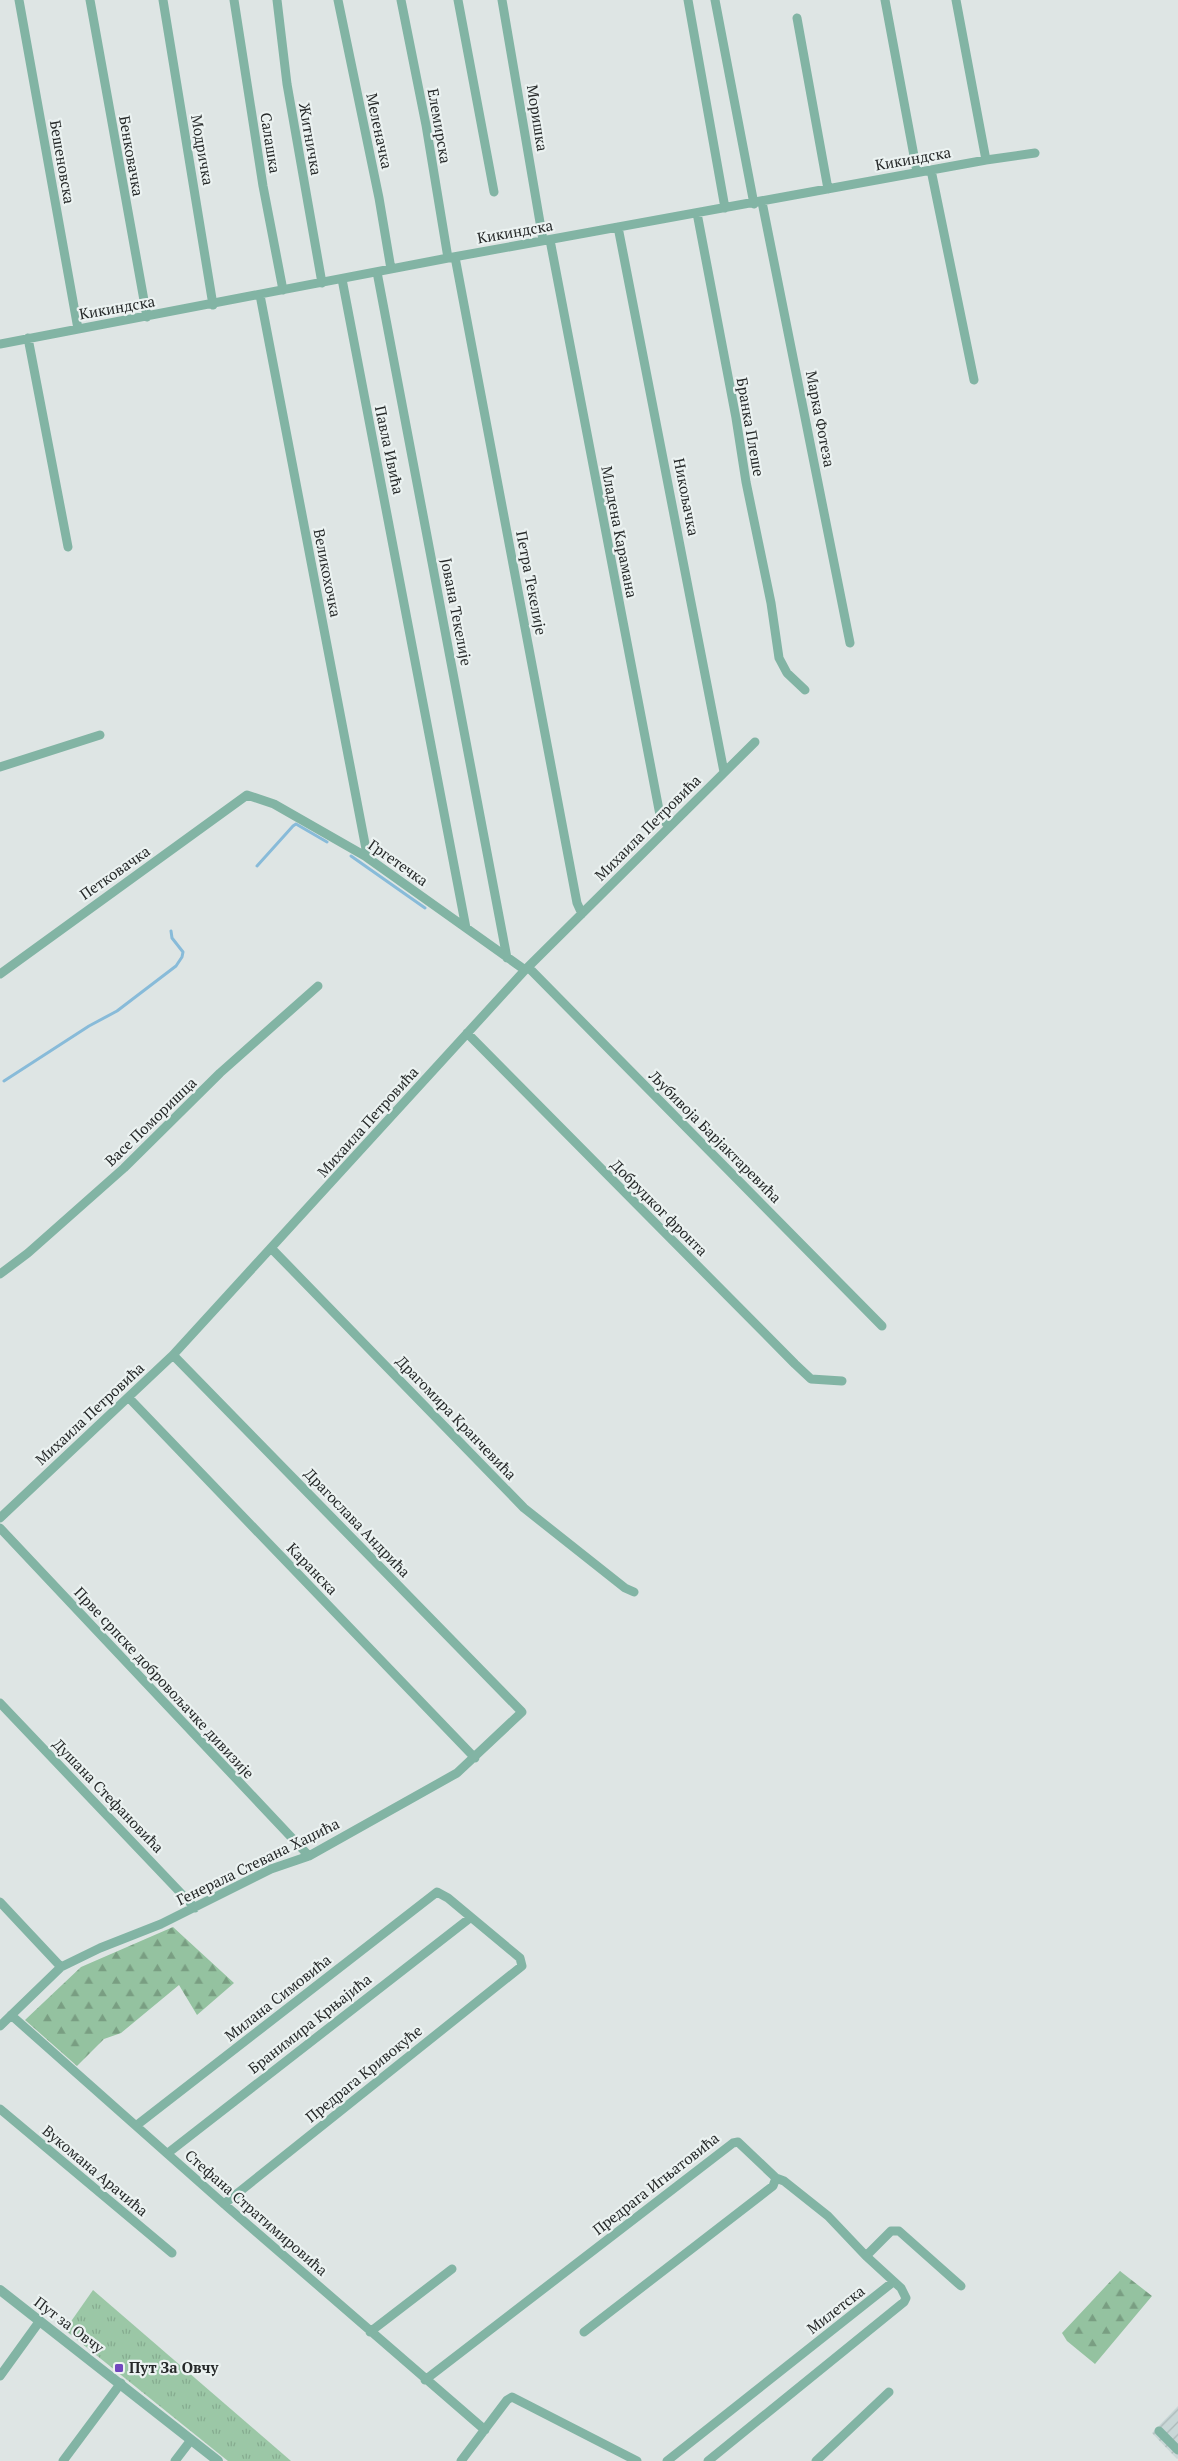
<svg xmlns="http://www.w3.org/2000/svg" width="1178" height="2461" font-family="'PT Serif',serif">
<defs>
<pattern id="industrial-furrows" width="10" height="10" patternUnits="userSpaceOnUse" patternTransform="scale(1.25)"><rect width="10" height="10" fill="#c9d7d7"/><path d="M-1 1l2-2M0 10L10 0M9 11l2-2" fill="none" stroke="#acb9b9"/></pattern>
<pattern id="grass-tufts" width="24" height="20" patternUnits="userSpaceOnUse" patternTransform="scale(1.25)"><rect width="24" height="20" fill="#9bc7a6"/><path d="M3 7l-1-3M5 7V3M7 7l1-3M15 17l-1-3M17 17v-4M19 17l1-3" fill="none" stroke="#85ab8f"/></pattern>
<pattern id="forest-firs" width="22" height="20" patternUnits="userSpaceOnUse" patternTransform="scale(1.25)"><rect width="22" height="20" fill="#94c2a0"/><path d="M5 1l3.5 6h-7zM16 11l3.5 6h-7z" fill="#799e82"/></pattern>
</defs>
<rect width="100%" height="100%" fill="#dee5e4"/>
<path fill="url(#industrial-furrows)" d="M 1178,2406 L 1178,2458 L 1177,2459 L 1152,2433 Z"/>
<path fill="url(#grass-tufts)" d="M 93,2290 L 291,2461 L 228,2461 L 65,2330 Z"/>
<path fill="url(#forest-firs)" d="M 173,1927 L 234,1983 L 197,2015 L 179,1985 L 121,2033 L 104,2039 L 77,2066 L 25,2020 L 81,1967 Z
M 1120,2271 L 1152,2296 L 1095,2364 L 1067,2341 L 1062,2333 Z"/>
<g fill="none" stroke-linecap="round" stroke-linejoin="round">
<path stroke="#88bbd9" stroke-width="3" d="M 351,856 L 425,908
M 257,866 L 293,826 L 296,824 L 327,842
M 4,1081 L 89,1026 L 117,1011 L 176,966 L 182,957 L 183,952 L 172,938 L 171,931"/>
<path stroke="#82b4a4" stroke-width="9" d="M 19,0 L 78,329
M 90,0 L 147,317
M 163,0 L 213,305
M 234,0 L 263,186 L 283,290
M 277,0 L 287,84 L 322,283
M 338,0 L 379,198 L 391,269
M 401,0 L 426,125 L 448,258
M 458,0 L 494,192
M 502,0 L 543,240
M 688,0 L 725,208
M 715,0 L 754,204
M 885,0 L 917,172
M 956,0 L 986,160
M 797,18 L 828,189
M 931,170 L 974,380
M 762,202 L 850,643
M 697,213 L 736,418 L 746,482 L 771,603 L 779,658 L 787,673 L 805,690
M 618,227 L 724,772
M 550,240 L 660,815 L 669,827
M 455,257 L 577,903 L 582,914
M 377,272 L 507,958
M 342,279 L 466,928
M 260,295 L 366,849 L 365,856
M 28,338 L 68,547
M 0,344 L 448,258 L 986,160 L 1035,153
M 0,767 L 100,735
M 528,967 L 882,1326
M 0,974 L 247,795 L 274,804 L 365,856 L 525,970
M 467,1033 L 795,1364 L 811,1379 L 842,1381
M 271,1248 L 524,1508 L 625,1588 L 634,1592
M 0,1274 L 28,1253 L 124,1168 L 220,1073 L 318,986
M 129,1398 L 475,1758
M 0,1518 L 173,1355 L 525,970 L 755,742
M 0,1528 L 309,1856
M 0,1703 L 195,1908
M 0,1902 L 61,1967
M 11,2015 L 224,2204 L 485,2430
M 0,2026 L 61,1967 L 100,1948 L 161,1924 L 271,1869 L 309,1856 L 457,1773 L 522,1712 L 173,1355
M 0,2109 L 172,2253
M 137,2125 L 437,1892 L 448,1898 L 520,1958 L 522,1966 L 224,2204
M 168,2153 L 470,1918
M 776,2178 L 784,2181 L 828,2216 L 866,2256
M 370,2332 L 452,2269
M 0,2376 L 39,2322
M 425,2380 L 733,2143 L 738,2142 L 776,2178 L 773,2186 L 584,2332
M 1159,2431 L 1178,2450
M 63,2461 L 121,2383
M 175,2461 L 191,2440
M 461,2461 L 507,2400 L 512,2397 L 637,2461
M 667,2461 L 893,2282
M 708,2461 L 904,2302 L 906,2298 L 901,2288 L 866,2256 L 891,2231 L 899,2231 L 961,2286
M 816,2461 L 889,2392"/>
<path stroke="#82b4a4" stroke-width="10" d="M 0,2290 L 218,2461"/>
</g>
<rect fill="#7146be" stroke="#ebf2f1" stroke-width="2" x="114" y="2363" width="10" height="10" rx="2.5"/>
<g text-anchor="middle" stroke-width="4.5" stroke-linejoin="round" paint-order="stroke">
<g font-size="15" fill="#262929" stroke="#ebf2f1">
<text transform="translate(537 118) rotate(81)" y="5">Моришка</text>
<text transform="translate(439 126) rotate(80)" y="5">Елемирска</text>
<text transform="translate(379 131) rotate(78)" y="5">Меленачка</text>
<text transform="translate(310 139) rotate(80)" y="5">Житничка</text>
<text transform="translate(270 143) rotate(81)" y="5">Салашка</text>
<text transform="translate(202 150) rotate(80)" y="5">Модричка</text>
<text transform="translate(131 156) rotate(80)" y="5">Бенковачка</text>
<text transform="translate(913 159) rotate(-10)" y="5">Кикиндска</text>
<text transform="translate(62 162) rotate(80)" y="5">Бешеновска</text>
<text transform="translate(515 232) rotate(-10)" y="5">Кикиндска</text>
<text transform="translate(117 308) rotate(-10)" y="5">Кикиндска</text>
<text transform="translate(820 419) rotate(79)" y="5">Марка Фотеза</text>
<text transform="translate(750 427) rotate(80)" y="5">Бранка Плеше</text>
<text transform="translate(389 450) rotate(78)" y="5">Павла Ивића</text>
<text transform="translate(686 497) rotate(79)" y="5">Никољачка</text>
<text transform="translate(619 532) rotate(79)" y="5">Младена Карамана</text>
<text transform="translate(327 573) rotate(79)" y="5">Великохочка</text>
<text transform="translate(531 583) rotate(79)" y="5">Петра Текелије</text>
<text transform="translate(456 612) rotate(79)" y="5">Јована Текелије</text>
<text transform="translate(648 828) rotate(-45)" y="5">Михаила Петровића</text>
<text transform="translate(398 863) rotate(35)" y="5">Гргетечка</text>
<text transform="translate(115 873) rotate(-35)" y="5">Петковачка</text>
<text transform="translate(151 1122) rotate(-44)" y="5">Васе Поморишца</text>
<text transform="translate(368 1122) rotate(-48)" y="5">Михаила Петровића</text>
<text transform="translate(715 1137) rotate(45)" y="5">Љубивоја Барјактаревића</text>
<text transform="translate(659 1208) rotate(45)" y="5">Добруџког фронта</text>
<text transform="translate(90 1414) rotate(-43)" y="5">Михаила Петровића</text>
<text transform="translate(456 1418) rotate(46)" y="5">Драгомира Кранчевића</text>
<text transform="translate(357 1523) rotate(46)" y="5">Драгослава Андрића</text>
<text transform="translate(312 1569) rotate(46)" y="5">Каранска</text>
<text transform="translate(164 1683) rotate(47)" y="5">Прве српске добровољачке дивизије</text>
<text transform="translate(108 1796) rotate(46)" y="5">Душана Стефановића</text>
<text transform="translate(258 1862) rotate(-26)" y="5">Генерала Стевана Хаџића</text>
<text transform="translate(278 1998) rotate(-38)" y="5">Милана Симовића</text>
<text transform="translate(310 2024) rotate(-38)" y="5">Бранимира Крњајића</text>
<text transform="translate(364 2074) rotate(-39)" y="5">Предрага Кривокуће</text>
<text transform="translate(95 2171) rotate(40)" y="5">Вукомана Арачића</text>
<text transform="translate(656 2184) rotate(-38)" y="5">Предрага Игњатовића</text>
<text transform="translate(256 2213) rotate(41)" y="5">Стефана Стратимировића</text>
<text transform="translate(836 2310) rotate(-38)" y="5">Милетска</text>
<text transform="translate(69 2325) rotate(37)" y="5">Пут за Овчу</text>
</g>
<g font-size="15" font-weight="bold" fill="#262929" stroke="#ebf2f1" text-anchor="start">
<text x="129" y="2373">Пут За Овчу</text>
</g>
</g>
</svg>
